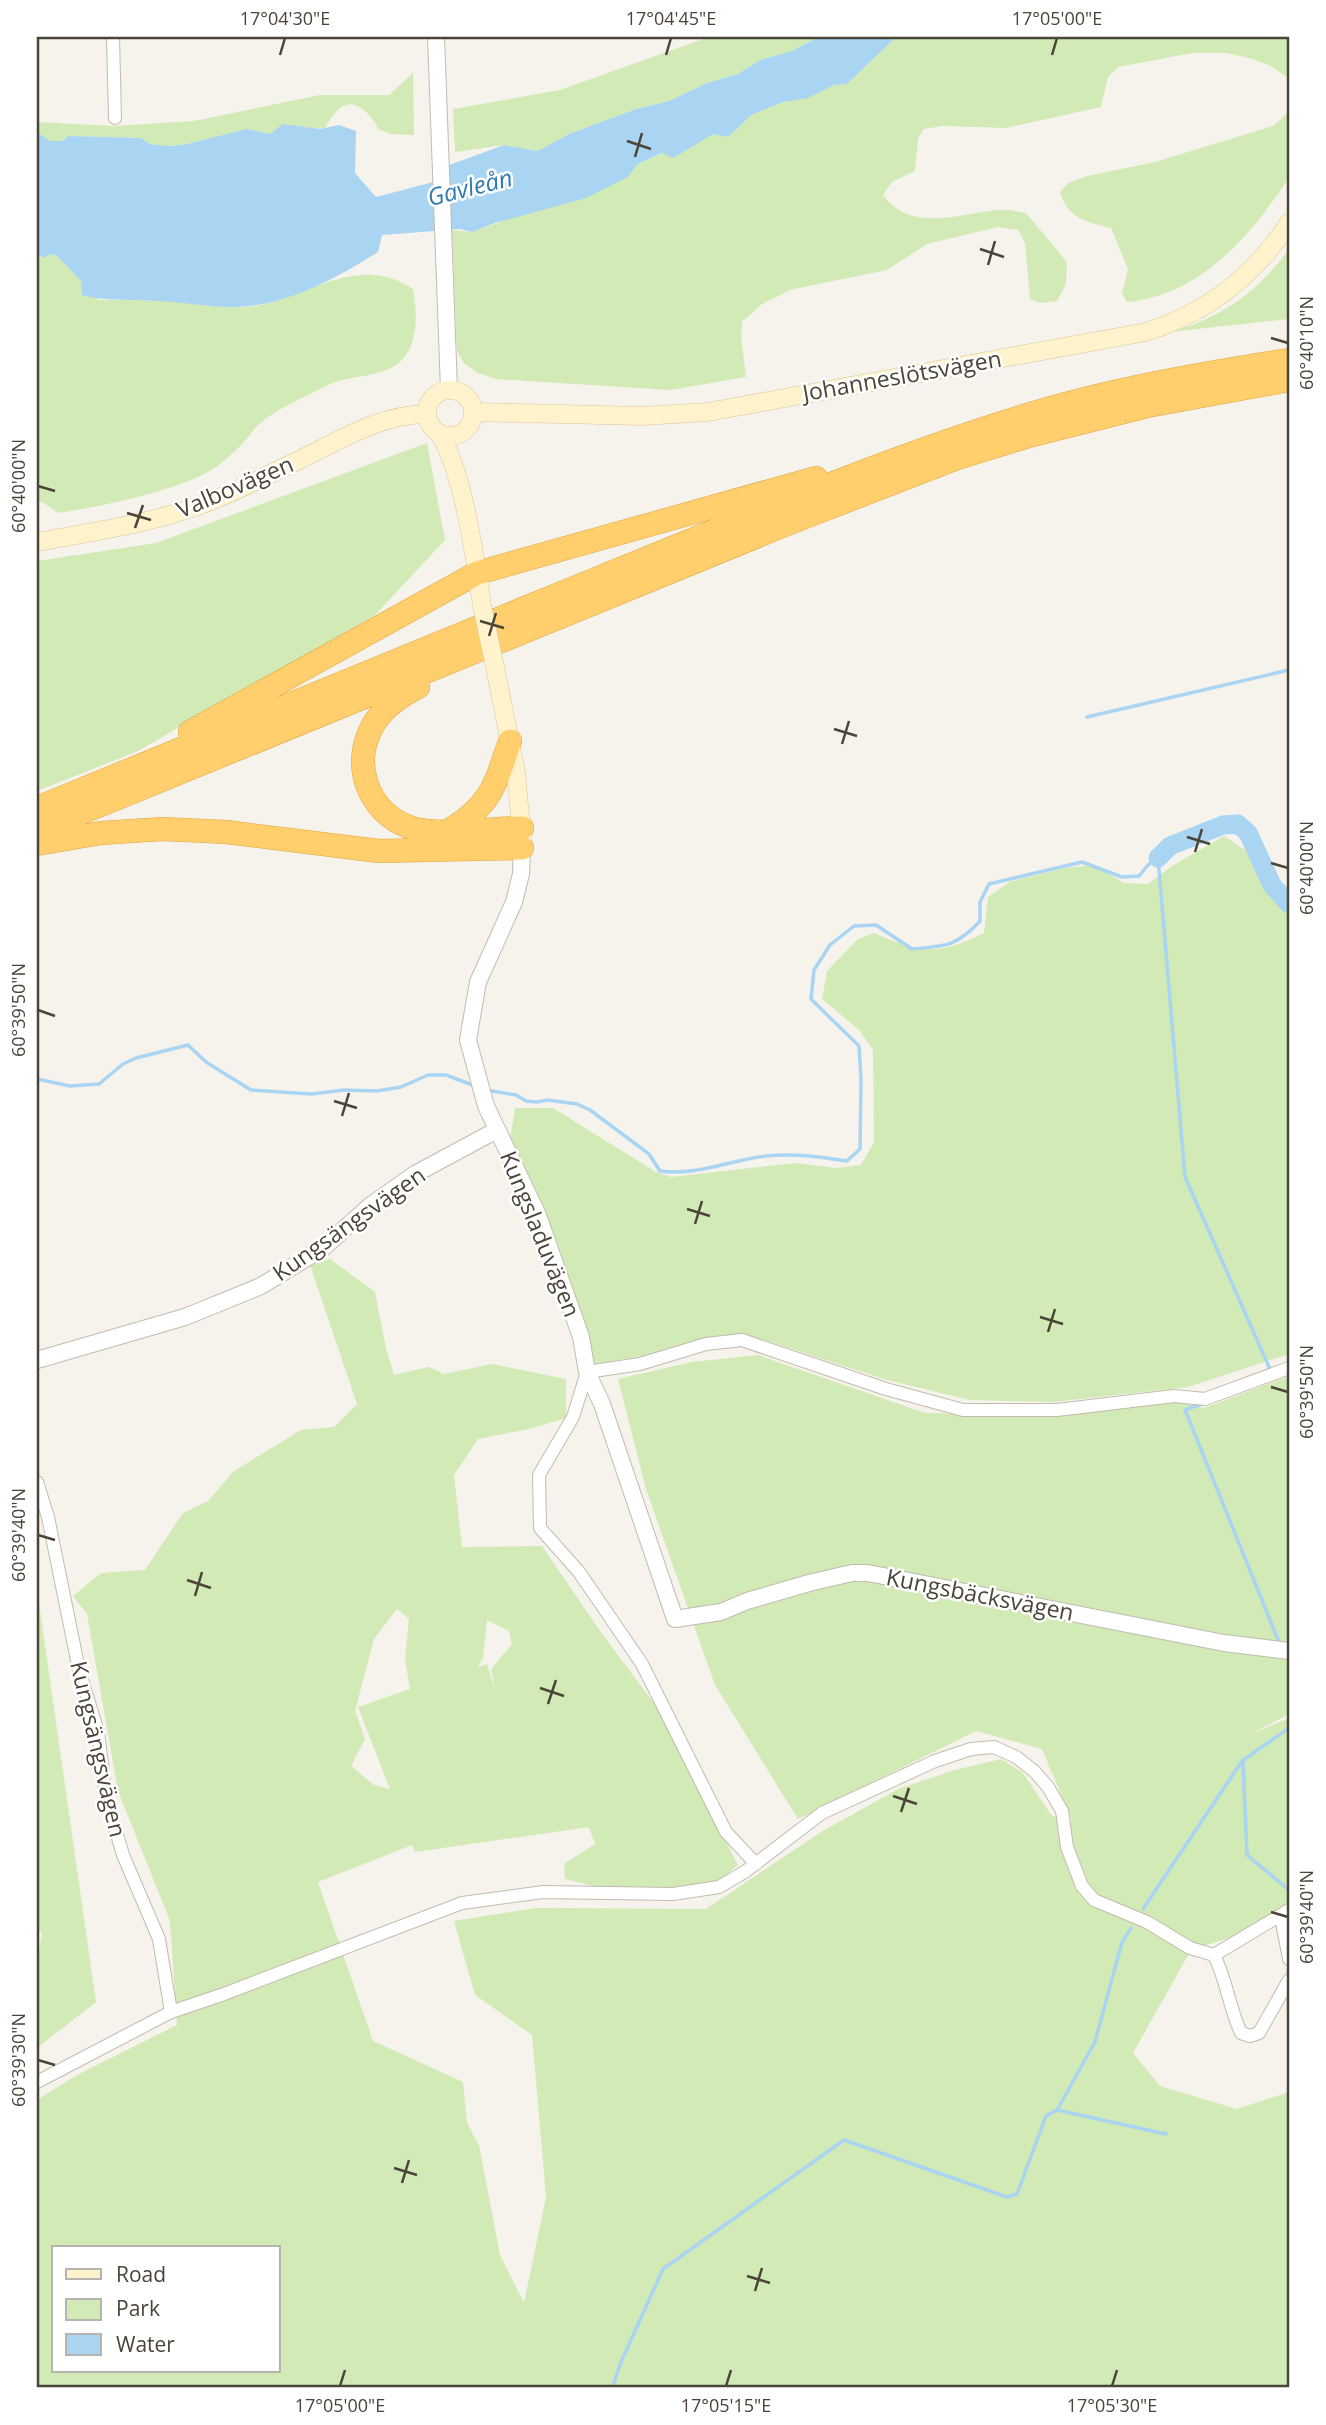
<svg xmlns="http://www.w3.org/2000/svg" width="1326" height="2425" font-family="'Open Sans',sans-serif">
<rect width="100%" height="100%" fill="#f6f3ec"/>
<path fill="#d2eab5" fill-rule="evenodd" d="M 709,37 L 818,37 L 792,51 L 760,60 L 738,74 L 707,83 L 669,101 L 636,109 L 569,134 L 538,151 L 504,145 L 455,152 L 453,109 L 560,90 Z
M 896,37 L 1289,37 L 1289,79 L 1271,66 L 1252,59 L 1227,53 L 1192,53 L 1118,67 L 1108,77 L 1101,107 L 1006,128 L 943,126 L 924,129 L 918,138 L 915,171 L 892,182 L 883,195 C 911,234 961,213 999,210 C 1008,209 1018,212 1026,213 L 1067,262 L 1066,284 L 1057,301 L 1041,303 L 1030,299 L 1025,243 L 1018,230 L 998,227 L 927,244 L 887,270 L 789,290 C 781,296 772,298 764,303 C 755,308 751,317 742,321 L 741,336 L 746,377 L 670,390 L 496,379 L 478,373 L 464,363 L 457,351 L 452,230 L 472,232 L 628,177 L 638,164 L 663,153 L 713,134 L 728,137 L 750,115 L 783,102 L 808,97 L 834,85 L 847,84 Z
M 413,73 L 414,135 L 391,134 L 378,129 C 376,122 373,120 369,115 C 349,94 337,107 325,128 C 306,131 286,119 270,134 L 246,129 L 183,145 L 167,146 L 150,144 L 140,138 L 68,136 L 63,141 L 50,141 L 37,132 L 37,122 L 113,126 L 194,121 L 320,95 L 389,95 Z
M 1289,112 C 1289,125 1293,166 1288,177 C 1283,189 1272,202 1264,213 C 1229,258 1185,297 1127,302 L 1122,294 L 1128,269 L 1111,228 C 1087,222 1068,219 1060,192 L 1068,183 L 1087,176 L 1155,162 L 1273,126 Z
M 1289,249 L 1289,319 L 1170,332 C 1221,318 1258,292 1289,249 Z
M 37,254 L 44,258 L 50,254 L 57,256 L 99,300 C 128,300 157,300 185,302 C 211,305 240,311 265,304 C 314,291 364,255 413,289 C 417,312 419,342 402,360 C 383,379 349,374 326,386 C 303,398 277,408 257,426 C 252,431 249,437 244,442 C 236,451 225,460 216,467 C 183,490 99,507 58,513 L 44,503 L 37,501 Z
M 427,443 L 445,540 L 375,615 L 136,752 L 37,791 L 37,561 L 156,543 Z
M 1224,836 L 1245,850 L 1266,882 L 1289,907 L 1289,1354 L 1188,1387 L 1053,1402 L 970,1400 L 887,1380 L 752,1336 L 706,1338 L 643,1356 L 589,1365 L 509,1147 L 515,1108 L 553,1108 L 656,1172 L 671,1177 L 794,1163 L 836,1168 L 861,1165 L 874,1142 L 873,1050 L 859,1030 L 822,999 L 827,971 L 858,939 L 874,933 C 921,953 938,956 984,933 L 988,897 L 1009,882 L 1065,868 L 1094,865 L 1124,883 L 1148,884 L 1172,866 Z
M 330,1259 L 375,1292 L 386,1348 L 394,1375 L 429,1367 L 444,1374 L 492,1364 L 566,1379 L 566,1418 L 529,1429 L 478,1439 L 454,1475 L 462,1547 L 542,1546 L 600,1631 L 656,1706 L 738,1865 L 717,1882 L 675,1888 L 598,1887 L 565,1879 L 564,1864 L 595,1844 L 589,1827 L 415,1852 L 412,1845 L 318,1882 L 373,2041 L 463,2082 L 467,2123 L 479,2145 L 500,2255 L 524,2303 L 546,2197 L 532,2035 L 475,1995 L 454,1921 L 536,1908 L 706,1909 L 821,1832 L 898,1789 L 955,1770 L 1001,1759 L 1023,1773 L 1052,1816 L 1072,1821 L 1042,1749 L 976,1731 L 798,1819 L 715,1685 L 646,1489 L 618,1379 L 692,1362 L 758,1355 L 925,1413 L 965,1414 L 1176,1401 L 1204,1408 L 1289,1376 L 1289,1714 L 1249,1735 L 1289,1718 L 1289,1919 L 1191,1950 L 1133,2053 L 1160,2086 L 1237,2109 L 1289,2092 L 1289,2388 L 37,2388 L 37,2100 L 77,2075 L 177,2025 L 170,1921 L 118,1791 L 87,1614 L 73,1596 L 101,1573 L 145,1570 L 183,1513 L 208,1501 L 234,1471 L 301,1430 L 334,1427 L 357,1404 L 310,1265 ZM 397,1609 L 409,1619 L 405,1659 L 410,1689 L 358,1707 L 390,1789 L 374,1785 L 351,1766 L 365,1739 L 355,1711 L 374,1639 ZM 487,1620 L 509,1631 L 512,1644 L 491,1669 L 495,1690 L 487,1664 L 478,1667 L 483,1658 ZM 54,2248 L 278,2248 L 278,2371 L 54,2371 Z
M 37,1589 L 96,2002 L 37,2048 L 37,1964 L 42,1933 L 37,1929 Z"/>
<path fill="#a9d4f2" d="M 818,37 L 896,37 L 847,84 L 834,85 L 808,98 L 783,102 L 751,115 L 728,137 L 713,134 L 673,158 L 662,153 L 638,164 L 628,177 L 586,198 L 495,223 L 472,232 L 460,229 L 382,235 L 378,252 C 335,279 284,307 233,307 C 208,307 182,302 157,301 C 132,299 106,302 82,295 L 81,281 L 57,256 L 50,254 L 44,258 L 37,254 L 37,132 L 50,141 L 63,141 L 68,136 L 141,138 L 150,144 L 167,146 L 183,145 L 246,129 L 270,134 L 283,124 L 320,129 L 339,125 L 356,131 L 355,173 L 376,197 L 441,180 L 441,168 L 504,145 L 538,151 L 569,134 L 636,109 L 669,101 L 707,83 L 738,74 L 760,60 L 792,51 Z"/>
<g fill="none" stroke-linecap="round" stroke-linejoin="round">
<path stroke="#a9d4f2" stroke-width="3.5" d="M 1087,717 L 1289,670
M 37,1079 L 70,1086 L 99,1084 L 123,1064 L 136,1058 L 188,1045 L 206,1062 L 251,1090 L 311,1094 L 344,1090 L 377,1091 L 401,1087 L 428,1075 L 446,1075 L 475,1086
M 486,1090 L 516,1095 L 526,1101 L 537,1102 L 547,1100 L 577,1104 L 590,1110 L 649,1154 L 660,1171 C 696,1176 731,1160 766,1156 C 794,1153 820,1157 847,1161 L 860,1149 L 861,1080 L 859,1046 L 811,999 L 814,970 L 830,945 L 854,926 L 876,925 L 912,949 C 945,946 956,947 980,921 L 980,902 L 989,884 L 1082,862 L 1122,877 L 1139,876 L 1148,865 L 1158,858 L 1185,1177 L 1269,1367
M 1204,1403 L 1185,1410 L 1279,1642
M 1243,1761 L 1247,1855 L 1289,1890
M 1143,1909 L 1242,1761 L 1289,1728
M 1057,2110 L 1166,2134
M 612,2388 L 621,2362 L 663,2269 L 844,2140 L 1007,2197 L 1017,2194 L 1046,2116 L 1057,2110 L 1095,2042 L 1122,1942 L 1131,1928"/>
<path stroke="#a9d4f2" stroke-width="19" d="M 1158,858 L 1170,846 L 1223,825 L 1238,824 L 1248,833 L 1272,885 L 1289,904"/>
<g stroke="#c2bbae" stroke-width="14">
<path id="minor" d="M 113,37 L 115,118
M 37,1482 L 48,1517 L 79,1670 L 98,1732 L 106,1797 L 123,1855 L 159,1939 L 171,2012
M 756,1864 L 726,1832 L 642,1664 L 579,1572 L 540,1528 L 539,1475 L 573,1417 L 587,1372 L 640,1364 L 706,1344 L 742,1340 L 886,1389 L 963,1410 L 1057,1410 L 1174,1396 L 1205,1399 L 1289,1368
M 1281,1917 L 1289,1959
M 1214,1955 C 1227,1981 1229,2007 1241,2033 L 1250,2036 L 1259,2033 L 1289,1980
M 37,2082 L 171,2012 L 224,1994 L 462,1903 L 543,1892 L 673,1894 L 719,1887 L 746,1871 L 822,1813 L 935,1761 L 971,1749 L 994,1747 L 1016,1757 L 1034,1771 L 1048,1787 L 1062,1811 L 1067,1847 L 1082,1886 L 1094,1900 L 1147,1922 L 1190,1948 L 1214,1955 L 1289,1910"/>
</g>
<g stroke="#c2bbae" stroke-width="18">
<path id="tertiary" d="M 436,37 L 449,390
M 522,848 L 521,874 L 514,902 L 478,982 L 468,1040 L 486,1106 L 537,1213 L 581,1337 L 587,1372 L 602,1404 L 675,1619 L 721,1612 L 747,1601 L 809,1583 L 852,1573 L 868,1573 L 1224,1643 L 1289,1651
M 37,1360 L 185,1317 L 261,1286 L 323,1248 L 371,1205 L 415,1174 L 497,1130"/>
</g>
<g stroke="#d6c79b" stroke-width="19">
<path id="secondary" d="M427 413a23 23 0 1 1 46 0a23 23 0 1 1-46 0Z
M 473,412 L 642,416 L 708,412 L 1146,332 C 1207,313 1254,276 1289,223
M 439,433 C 464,474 475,558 482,606
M 37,542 C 97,531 157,523 214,500 C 247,486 279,470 311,454 C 349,435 383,415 426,414
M 495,667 L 516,773 L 522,838"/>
</g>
<g stroke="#e0a43c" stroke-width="24">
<path id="motorway" d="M 418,687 C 400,696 383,708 373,725 C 351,764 367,811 409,827 C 436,837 491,828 522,828
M 190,732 L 477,573 L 816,478
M 37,808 C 225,731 413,654 601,577 C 740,521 878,461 1021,417 C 1108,390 1199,374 1289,360
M 450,830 C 492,804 495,785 510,741
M 37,831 L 787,524 L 957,458 L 1032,435 L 1147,406 L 1289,380
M 37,844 L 101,833 L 163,829 L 226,832 L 379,851 L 522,848"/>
</g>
<use href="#minor" stroke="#fff" stroke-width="12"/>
<use href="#tertiary" stroke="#fff" stroke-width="16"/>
<use href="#secondary" stroke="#fff3cd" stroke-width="18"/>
<use href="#motorway" stroke="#ffcf6e" stroke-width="23"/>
<g stroke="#d6c79b" stroke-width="19" stroke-linecap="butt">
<path id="secondary-bridge" d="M 482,606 L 495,667"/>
</g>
<use href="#secondary-bridge" stroke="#fff3cd" stroke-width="18"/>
</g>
<path fill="none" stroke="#4b4439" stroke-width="2.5" d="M 280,55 L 285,38M 666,55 L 671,38M 1052,55 L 1057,38M 627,141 L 651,149M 635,157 L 642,133M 980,249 L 1004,257M 988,265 L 995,241M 1271,338 L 1288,343M 38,486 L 55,491M 127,513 L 151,520M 135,528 L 143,505M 480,621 L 504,628M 489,636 L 496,613M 834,729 L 857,736M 842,744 L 849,721M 1187,837 L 1210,844M 1195,852 L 1202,829M 1271,863 L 1288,868M 38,1010 L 55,1016M 334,1101 L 357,1108M 342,1116 L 349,1093M 687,1209 L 710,1216M 695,1224 L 702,1201M 1040,1317 L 1063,1324M 1048,1332 L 1055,1309M 1271,1387 L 1288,1392M 38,1535 L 55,1540M 187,1580 L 211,1588M 195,1596 L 202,1572M 540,1688 L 564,1696M 548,1704 L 556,1680M 893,1796 L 917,1804M 901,1812 L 909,1788M 1271,1912 L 1288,1917M 38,2060 L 55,2065M 394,2168 L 417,2175M 402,2183 L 409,2160M 747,2276 L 770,2283M 755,2291 L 762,2268M 340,2386 L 345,2370M 726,2386 L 731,2370M 1112,2386 L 1117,2370"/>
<g text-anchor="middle" stroke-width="5" stroke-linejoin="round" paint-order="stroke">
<g font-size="23" fill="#4b4439" stroke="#fff">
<text transform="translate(902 376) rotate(-10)" y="8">Johanneslötsvägen</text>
<text transform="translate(235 487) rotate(-23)" y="8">Valbovägen</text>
<text transform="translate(349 1224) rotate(-35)" y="8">Kungsängsvägen</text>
<text transform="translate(540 1234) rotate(68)" y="8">Kungsladuvägen</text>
<text transform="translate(980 1595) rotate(11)" y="8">Kungsbäcksvägen</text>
<text transform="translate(98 1749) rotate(77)" y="8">Kungsängsvägen</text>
</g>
<g font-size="24" font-style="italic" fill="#2e7ab2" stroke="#fff">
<text transform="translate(470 188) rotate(-14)" y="8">Gavleån</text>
</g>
</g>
<rect width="1326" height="2425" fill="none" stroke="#ffffff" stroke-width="77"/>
<rect x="52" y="2246" width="228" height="126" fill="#ffffff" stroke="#b7b4b0" stroke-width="2"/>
<rect x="66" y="2269" width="35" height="10" fill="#fff3cd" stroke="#b7b4b0" stroke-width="2"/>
<text x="116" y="2282" font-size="21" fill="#4b4439">Road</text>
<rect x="66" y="2299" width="35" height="21" fill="#d2eab5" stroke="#b7b4b0" stroke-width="2"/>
<text x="116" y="2316" font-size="21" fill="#4b4439">Park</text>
<rect x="66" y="2334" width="35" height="21" fill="#a9d4f2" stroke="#b7b4b0" stroke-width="2"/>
<text x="116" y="2352" font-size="21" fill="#4b4439">Water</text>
<rect x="38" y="38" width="1250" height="2348" fill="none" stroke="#4b4439" stroke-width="2.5"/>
<g font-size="18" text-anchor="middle" fill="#4b4439">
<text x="285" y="25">17°04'30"E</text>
<text x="671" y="25">17°04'45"E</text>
<text x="1057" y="25">17°05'00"E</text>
<text transform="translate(1307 343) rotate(-90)" y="6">60°40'10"N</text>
<text transform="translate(19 486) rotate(-90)" y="6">60°40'00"N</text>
<text transform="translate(1307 868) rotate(-90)" y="6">60°40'00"N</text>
<text transform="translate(19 1010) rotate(-90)" y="6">60°39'50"N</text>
<text transform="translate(1307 1392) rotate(-90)" y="6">60°39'50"N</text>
<text transform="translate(19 1535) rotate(-90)" y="6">60°39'40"N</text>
<text transform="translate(1307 1917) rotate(-90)" y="6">60°39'40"N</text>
<text transform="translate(19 2060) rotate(-90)" y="6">60°39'30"N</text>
<text x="340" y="2412">17°05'00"E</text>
<text x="726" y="2412">17°05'15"E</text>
<text x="1112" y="2412">17°05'30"E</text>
</g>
</svg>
